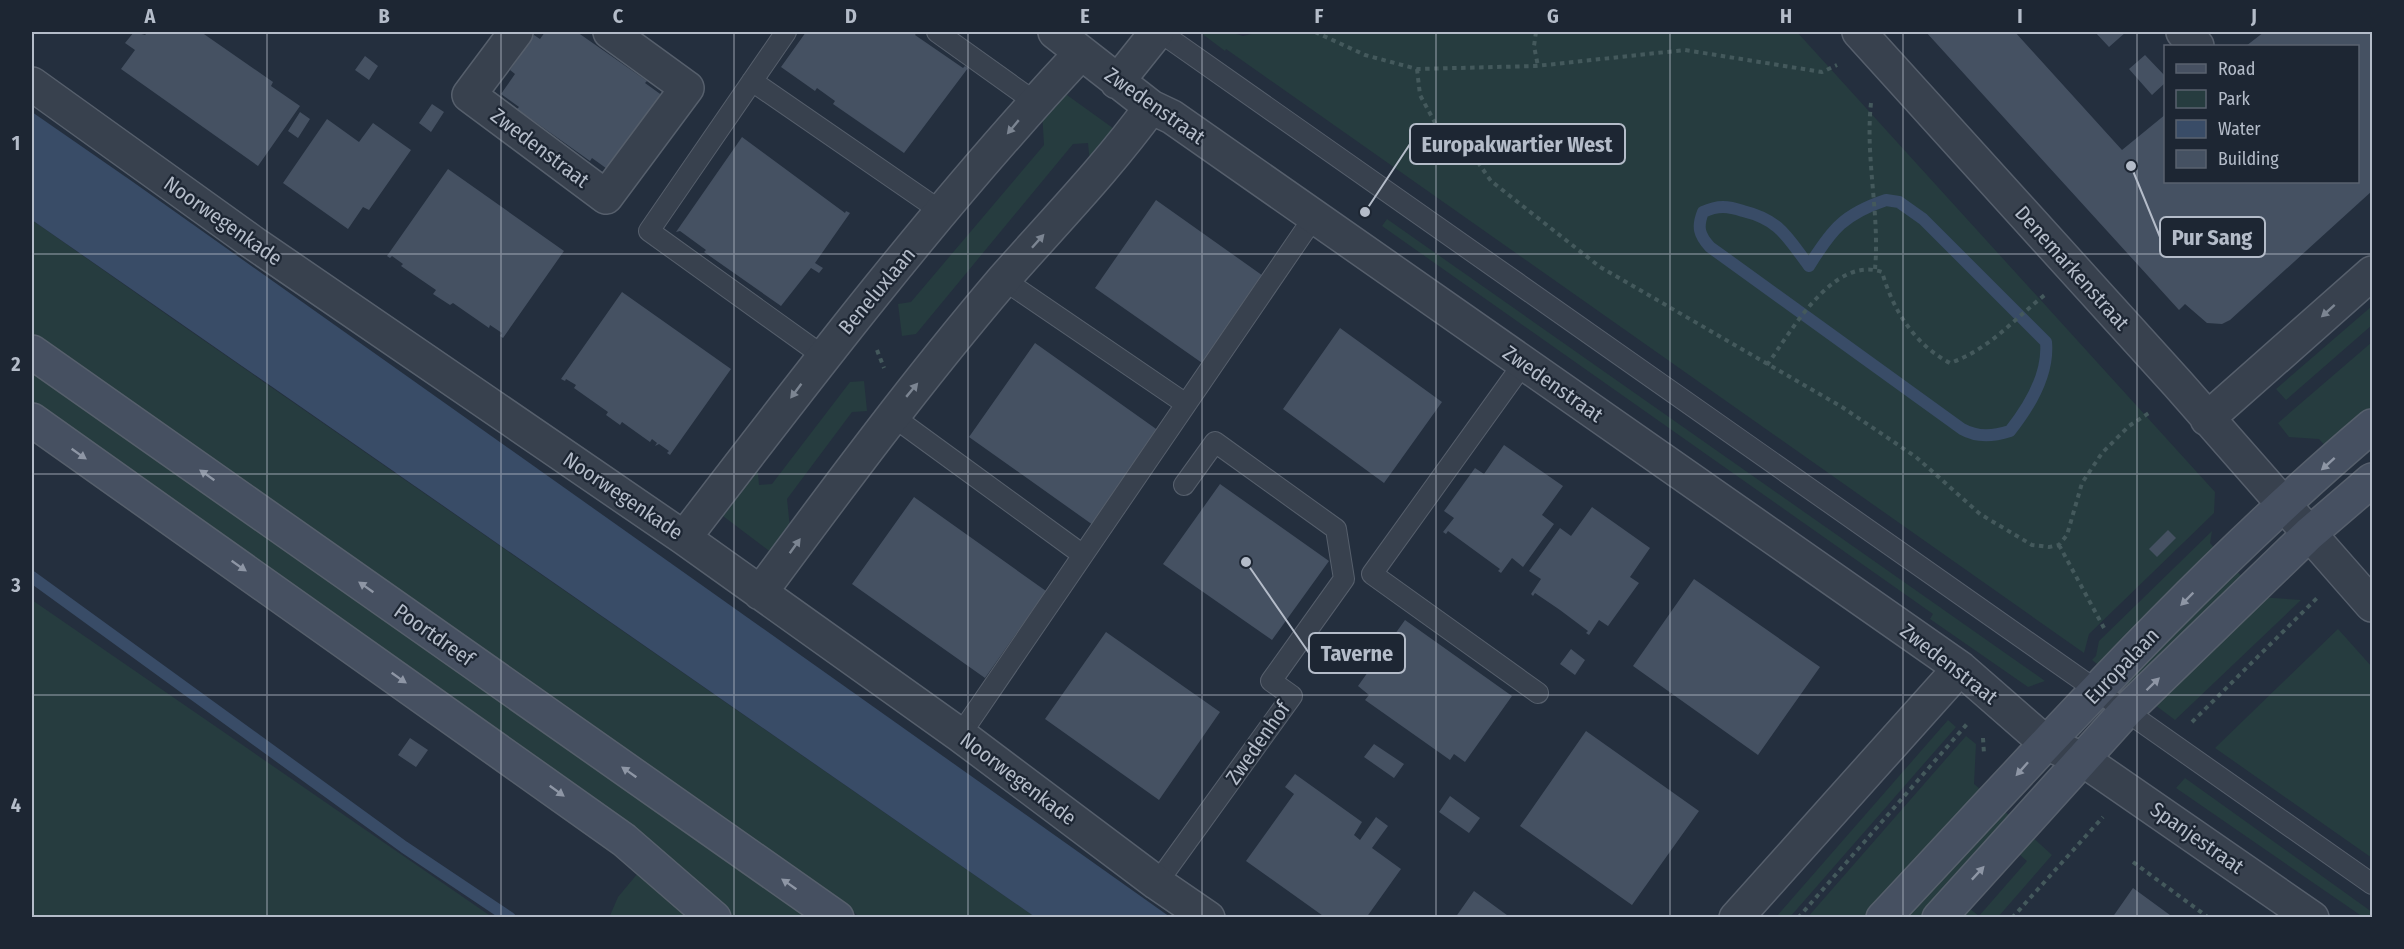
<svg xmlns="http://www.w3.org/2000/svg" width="2404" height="949" font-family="'Fira Sans Condensed',sans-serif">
<rect width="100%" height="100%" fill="#242f3e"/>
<path fill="#263c3f" d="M 1203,32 L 1230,32 L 1243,36 L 1260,32 L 1797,32 L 2215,492 L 2214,513 L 2089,634 L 2084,653 L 1226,49 L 1225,51 L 1201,33 Z
M 1060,90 L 1117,131 L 1090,164 L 1088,143 L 1073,144 L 916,334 L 902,336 L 898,304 L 911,302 L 1044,145 L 1042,111 Z
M 1387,219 L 2045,681 L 2028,687 L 1930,619 L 1933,614 L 1382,226 Z
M 32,220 L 173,319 L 1035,917 L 860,917 L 32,335 Z
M 2372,306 L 2372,325 L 2286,400 L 2276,389 Z
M 2372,342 L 2372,414 L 2329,450 L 2319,439 L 2289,437 L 2278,423 Z
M 32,362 L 821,917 L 735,917 L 655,849 L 32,406 Z
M 864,381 L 867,411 L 852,412 L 787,499 L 791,537 L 776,556 L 719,513 L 757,463 L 759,485 L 772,484 L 850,382 Z
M 2212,531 L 2210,543 L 2219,553 L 2102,668 L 2092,660 L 2096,656 L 2099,641 Z
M 2233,567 L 2246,581 L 2134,691 L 2119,680 Z
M 2258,597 L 2301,600 L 2175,720 L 2151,702 Z
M 32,600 L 492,917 L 32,917 Z
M 2338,629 L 2372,667 L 2372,858 L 2215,748 Z
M 1948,720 L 1956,727 L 1790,917 L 1776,917 Z
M 1966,736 L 1976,744 L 1974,784 L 1985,793 L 1905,885 L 1862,917 L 1807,918 Z
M 2185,778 L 2372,912 L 2372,917 L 2363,917 L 2176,788 Z
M 1999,806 L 2014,820 L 1927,917 L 1902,918 Z
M 2028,833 L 2052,855 L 1998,917 L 1953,918 L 1965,905 L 1979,916 L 2027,861 L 2013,849 Z
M 643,867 L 702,918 L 609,918 L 618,897 Z"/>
<path fill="#394c67" d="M 32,112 L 133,182 L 1170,917 L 1035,917 L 32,220 Z"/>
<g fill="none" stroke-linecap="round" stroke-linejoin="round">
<path stroke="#394c67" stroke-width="12" d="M 1886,200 L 1899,202 L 1923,219 L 2046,342 C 2049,374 2029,407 2010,431 C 1994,436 1978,438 1962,429 L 1710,247 C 1699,235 1697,227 1703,212 C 1718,205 1728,206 1743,211 C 1780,220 1787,237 1809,266 C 1832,229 1844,214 1886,200 Z
M 32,577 L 404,847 L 510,918"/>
</g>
<path fill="#455162" d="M 134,32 L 145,35 L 148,32 L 201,32 L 273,82 L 271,86 L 300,106 L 258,166 L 121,69 L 135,50 L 125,43 Z
M 545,32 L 577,32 L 647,81 L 645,83 L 663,96 L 610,171 L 592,158 L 590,161 L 517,109 L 519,107 L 501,94 L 515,74 L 510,70 L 534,35 L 540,39 Z
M 806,32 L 917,32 L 915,35 L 963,68 L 965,66 L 968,68 L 904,153 L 833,104 L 835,101 L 817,88 L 815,91 L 781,67 Z
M 1926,32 L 2015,32 L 2122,150 L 2166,114 L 2166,182 L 2358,182 L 2358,46 L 2246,46 L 2264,32 L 2372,32 L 2372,191 L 2230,320 L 2222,324 L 2207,323 L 2185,304 L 2179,310 Z
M 2095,32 L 2126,32 L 2109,47 Z
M 2145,55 L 2166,77 L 2166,82 L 2152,95 L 2129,69 Z
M 365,56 L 378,66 L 369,80 L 355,70 Z
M 432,104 L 444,112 L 431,132 L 419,123 Z
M 300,112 L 310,119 L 298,138 L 288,131 Z
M 327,119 L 359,142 L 373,123 L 411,150 L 369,210 L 363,207 L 348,229 L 283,183 Z
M 742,137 L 845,213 L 846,211 L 850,213 L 815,263 L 823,268 L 819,273 L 811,268 L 781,306 L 704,252 L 706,250 L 680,231 L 676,232 Z
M 448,169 L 564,251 L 503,338 L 500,336 L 502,333 L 490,325 L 489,328 L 453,303 L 450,305 L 433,294 L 436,290 L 401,266 L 403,264 L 392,256 L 390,258 L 387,256 Z
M 1156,200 L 1266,278 L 1205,365 L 1095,288 Z
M 622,292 L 731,369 L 670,455 L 667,453 L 669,451 L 659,444 L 655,446 L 657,443 L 652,439 L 650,442 L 622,422 L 620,425 L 606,415 L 608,412 L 574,388 L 576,385 L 566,379 L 565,381 L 561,379 Z
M 1340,328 L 1442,402 L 1384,483 L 1283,409 Z
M 1035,343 L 1159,431 L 1093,525 L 969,437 Z
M 1504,445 L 1563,486 L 1542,515 L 1554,524 L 1523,567 L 1512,558 L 1501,573 L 1498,571 L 1500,569 L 1448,531 L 1446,534 L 1443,532 L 1454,518 L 1444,511 L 1475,468 L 1484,474 Z
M 1220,484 L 1329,561 L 1272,640 L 1163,564 Z
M 914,497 L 1046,591 L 985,678 L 852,584 Z
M 1592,507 L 1650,548 L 1630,577 L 1639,583 L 1608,626 L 1599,620 L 1589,635 L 1586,633 L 1588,631 L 1560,610 L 1535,593 L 1533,596 L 1531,594 L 1541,579 L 1529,571 L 1560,528 L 1571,536 Z
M 2168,530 L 2176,538 L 2157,557 L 2149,549 Z
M 1694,579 L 1820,667 L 1758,755 L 1633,666 Z
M 1405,620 L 1512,696 L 1465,762 L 1454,754 L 1450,760 L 1365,700 L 1369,695 L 1358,686 Z
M 1106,632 L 1220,712 L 1159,800 L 1045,719 Z
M 1571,649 L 1585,660 L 1575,675 L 1560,664 Z
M 1586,731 L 1699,811 L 1632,905 L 1520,826 Z
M 410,738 L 428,750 L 416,767 L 398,755 Z
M 1374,744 L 1404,764 L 1394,778 L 1364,757 Z
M 1295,774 L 1362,822 L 1354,835 L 1360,840 L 1376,817 L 1388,826 L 1372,848 L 1401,869 L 1366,918 L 1326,918 L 1246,861 L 1294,794 L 1285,787 Z
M 1450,796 L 1480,818 L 1469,833 L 1439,812 Z
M 2133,888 L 2174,918 L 2112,918 Z
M 1474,891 L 1511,918 L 1455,918 Z"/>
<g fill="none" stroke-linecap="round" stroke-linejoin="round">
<g stroke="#565f6c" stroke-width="22">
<path id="lane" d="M 786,32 L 649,231 L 823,356
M 937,32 L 1035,102
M 1160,32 L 2372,884
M 752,81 L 942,212
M 1004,280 L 1186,404
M 1523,364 L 1372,574 L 1538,693
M 891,415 L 1083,555
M 960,735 L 1314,217
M 1157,883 L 1292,696 L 1271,681 L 1344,579 L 1336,529 L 1215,442 L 1184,485"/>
</g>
<g stroke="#565f6c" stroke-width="36">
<path id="street" d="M 516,32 L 469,95 L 606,197 L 687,88 L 610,32
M 1055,32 L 1151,107 L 1172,117 L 1960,668 L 2046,743 L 2082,759 L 2312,918
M 1859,32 L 2178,384 L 2372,605
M 2183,32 L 2197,46
M 1117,82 L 1157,32
M 32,84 L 252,242 L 684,538 L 960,735 L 1157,883 L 1208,918
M 2207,419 L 2372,273
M 684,538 C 811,372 938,206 1081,53
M 760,593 C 839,486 917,381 1003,280 C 1053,223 1106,169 1151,107
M 1736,918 L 1960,668"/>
</g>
<g stroke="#565f6c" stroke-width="36">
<path id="secondary" d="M 32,352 L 837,918
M 32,420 L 624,840 L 714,918
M 1883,918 C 2041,750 2196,575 2372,426
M 1939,918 L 2126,711 L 2309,534 L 2372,480"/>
</g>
<path stroke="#44595c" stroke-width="4" stroke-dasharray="4.5 4.5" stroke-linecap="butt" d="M 1315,32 L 1365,55 L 1417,69 L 1536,66 L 1685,50 L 1822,72 L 1837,65
M 1536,32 L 1534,46 L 1538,66
M 1417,69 L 1420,95 L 1439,130 L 1470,151 L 1491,181 L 1600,267 L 1842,407 L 1916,457 L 1980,514 L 2032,545 L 2049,547 L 2059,545 L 2067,535 L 2082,483 L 2102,453 L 2129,426 L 2152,411
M 1871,103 C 1865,158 1880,214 1875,269
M 877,350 L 884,368
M 1767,365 C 1791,332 1833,255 1882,272 C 1893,310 1914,344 1950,363 C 1990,349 2014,319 2046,294
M 2059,545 L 2104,628
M 2192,722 L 2317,598
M 1983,738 L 1984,754
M 2133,862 L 2209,918
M 1798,918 L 1967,724
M 2012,918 L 2103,817"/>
<use href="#lane" stroke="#38414e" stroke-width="20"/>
<use href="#street" stroke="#38414e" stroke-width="33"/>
<use href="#secondary" stroke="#465061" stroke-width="33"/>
</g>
<defs><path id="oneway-solid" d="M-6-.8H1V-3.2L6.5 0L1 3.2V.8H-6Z" transform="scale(1.5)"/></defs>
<g fill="#7c8592">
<use href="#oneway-solid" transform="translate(1013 127) rotate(130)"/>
<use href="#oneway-solid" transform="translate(1038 241) rotate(-48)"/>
<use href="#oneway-solid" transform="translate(2328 311) rotate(138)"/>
<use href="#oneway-solid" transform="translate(912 390) rotate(-50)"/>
<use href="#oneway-solid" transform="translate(796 391) rotate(127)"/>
<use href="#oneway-solid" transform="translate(795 546) rotate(-54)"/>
</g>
<g fill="#8e96a5">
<use href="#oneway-solid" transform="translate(79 454) rotate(35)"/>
<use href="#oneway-solid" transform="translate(2328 464) rotate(138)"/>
<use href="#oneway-solid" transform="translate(207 475) rotate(-145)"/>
<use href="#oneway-solid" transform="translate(239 566) rotate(35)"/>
<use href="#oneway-solid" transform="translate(366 587) rotate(-145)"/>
<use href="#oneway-solid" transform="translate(2187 599) rotate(135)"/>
<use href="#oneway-solid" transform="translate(399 678) rotate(35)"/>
<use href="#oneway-solid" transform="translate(2153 684) rotate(-44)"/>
<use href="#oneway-solid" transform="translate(2022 769) rotate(132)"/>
<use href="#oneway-solid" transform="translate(629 772) rotate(-145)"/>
<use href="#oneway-solid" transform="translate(557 791) rotate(36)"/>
<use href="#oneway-solid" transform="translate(1978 873) rotate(-47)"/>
<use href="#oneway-solid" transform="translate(789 884) rotate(-145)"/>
</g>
<path fill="none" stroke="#b4bcc9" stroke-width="1.5" stroke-opacity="0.55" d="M 267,32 L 267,918M 501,32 L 501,918M 734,32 L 734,918M 968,32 L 968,918M 1202,32 L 1202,918M 1436,32 L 1436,918M 1670,32 L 1670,918M 1903,32 L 1903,918M 2137,32 L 2137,918M 32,254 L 2372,254M 32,474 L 2372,474M 32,695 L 2372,695"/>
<g text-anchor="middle" stroke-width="4.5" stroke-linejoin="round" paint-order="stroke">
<g font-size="21" fill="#b4bcc9" stroke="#1d2633">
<text transform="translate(1155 106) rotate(35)" y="7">Zwedenstraat</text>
<text transform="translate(540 148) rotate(37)" y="7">Zwedenstraat</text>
<text transform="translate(223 221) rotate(35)" y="7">Noorwegenkade</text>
<text transform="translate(2072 268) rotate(48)" y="7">Denemarkenstraat</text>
<text transform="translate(877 291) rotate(-50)" y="7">Beneluxlaan</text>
<text transform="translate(1553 384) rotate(35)" y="7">Zwedenstraat</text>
<text transform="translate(623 496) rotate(34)" y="7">Noorwegenkade</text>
<text transform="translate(434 635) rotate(35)" y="7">Poortdreef</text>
<text transform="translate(1949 664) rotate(38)" y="7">Zwedenstraat</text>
<text transform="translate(2122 666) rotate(-46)" y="7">Europalaan</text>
<text transform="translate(1258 743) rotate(-55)" y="7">Zwedenhof</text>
<text transform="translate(1018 779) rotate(37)" y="7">Noorwegenkade</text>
<text transform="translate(2197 838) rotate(35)" y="7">Spanjestraat</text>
</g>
</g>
<path fill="none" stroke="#b4bcc9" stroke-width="2" d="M1365 212L1410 144M2131 166L2160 237M1246 562L1309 653"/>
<g fill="#b4bcc9" stroke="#1d2633" stroke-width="2">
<circle cx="1365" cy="212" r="6"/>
<circle cx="2131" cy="166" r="6"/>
<circle cx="1246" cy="562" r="6"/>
</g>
<g fill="#1d2633" stroke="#b4bcc9" stroke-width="2">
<rect x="1410" y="124" width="215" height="40" rx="6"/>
<rect x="2160" y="217" width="105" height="40" rx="6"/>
<rect x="1309" y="633" width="96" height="40" rx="6"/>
</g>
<g font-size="22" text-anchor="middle" font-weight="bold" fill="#b4bcc9">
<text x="1517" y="152">Europakwartier West</text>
<text x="2212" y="245">Pur Sang</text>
<text x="1357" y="661">Taverne</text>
</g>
<rect width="2404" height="949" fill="none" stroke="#1d2633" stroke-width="66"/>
<rect x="2164" y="45" width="195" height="138" fill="#1d2633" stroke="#59626f" stroke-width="1.5"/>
<rect x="2176" y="64" width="30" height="9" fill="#465061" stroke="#59626f" stroke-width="1.5"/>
<text x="2218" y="75" font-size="18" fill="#b4bcc9">Road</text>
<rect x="2176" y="90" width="30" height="18" fill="#263c3f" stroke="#59626f" stroke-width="1.5"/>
<text x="2218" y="105" font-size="18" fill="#b4bcc9">Park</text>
<rect x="2176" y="120" width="30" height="18" fill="#394c67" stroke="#59626f" stroke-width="1.5"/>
<text x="2218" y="135" font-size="18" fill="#b4bcc9">Water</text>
<rect x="2176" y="150" width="30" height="18" fill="#455162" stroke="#59626f" stroke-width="1.5"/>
<text x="2218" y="165" font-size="18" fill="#b4bcc9">Building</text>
<rect x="33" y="33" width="2338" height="883" fill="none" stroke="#b4bcc9" stroke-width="2"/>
<g font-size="20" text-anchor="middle" font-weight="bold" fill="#b4bcc9">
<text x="150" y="23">A</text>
<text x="384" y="23">B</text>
<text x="618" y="23">C</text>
<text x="851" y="23">D</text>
<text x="1085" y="23">E</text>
<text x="1319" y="23">F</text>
<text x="1553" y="23">G</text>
<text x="1786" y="23">H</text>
<text x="2020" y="23">I</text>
<text x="2254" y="23">J</text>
<text x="16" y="150">1</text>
<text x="16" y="371">2</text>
<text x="16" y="592">3</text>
<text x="16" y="812">4</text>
</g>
</svg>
